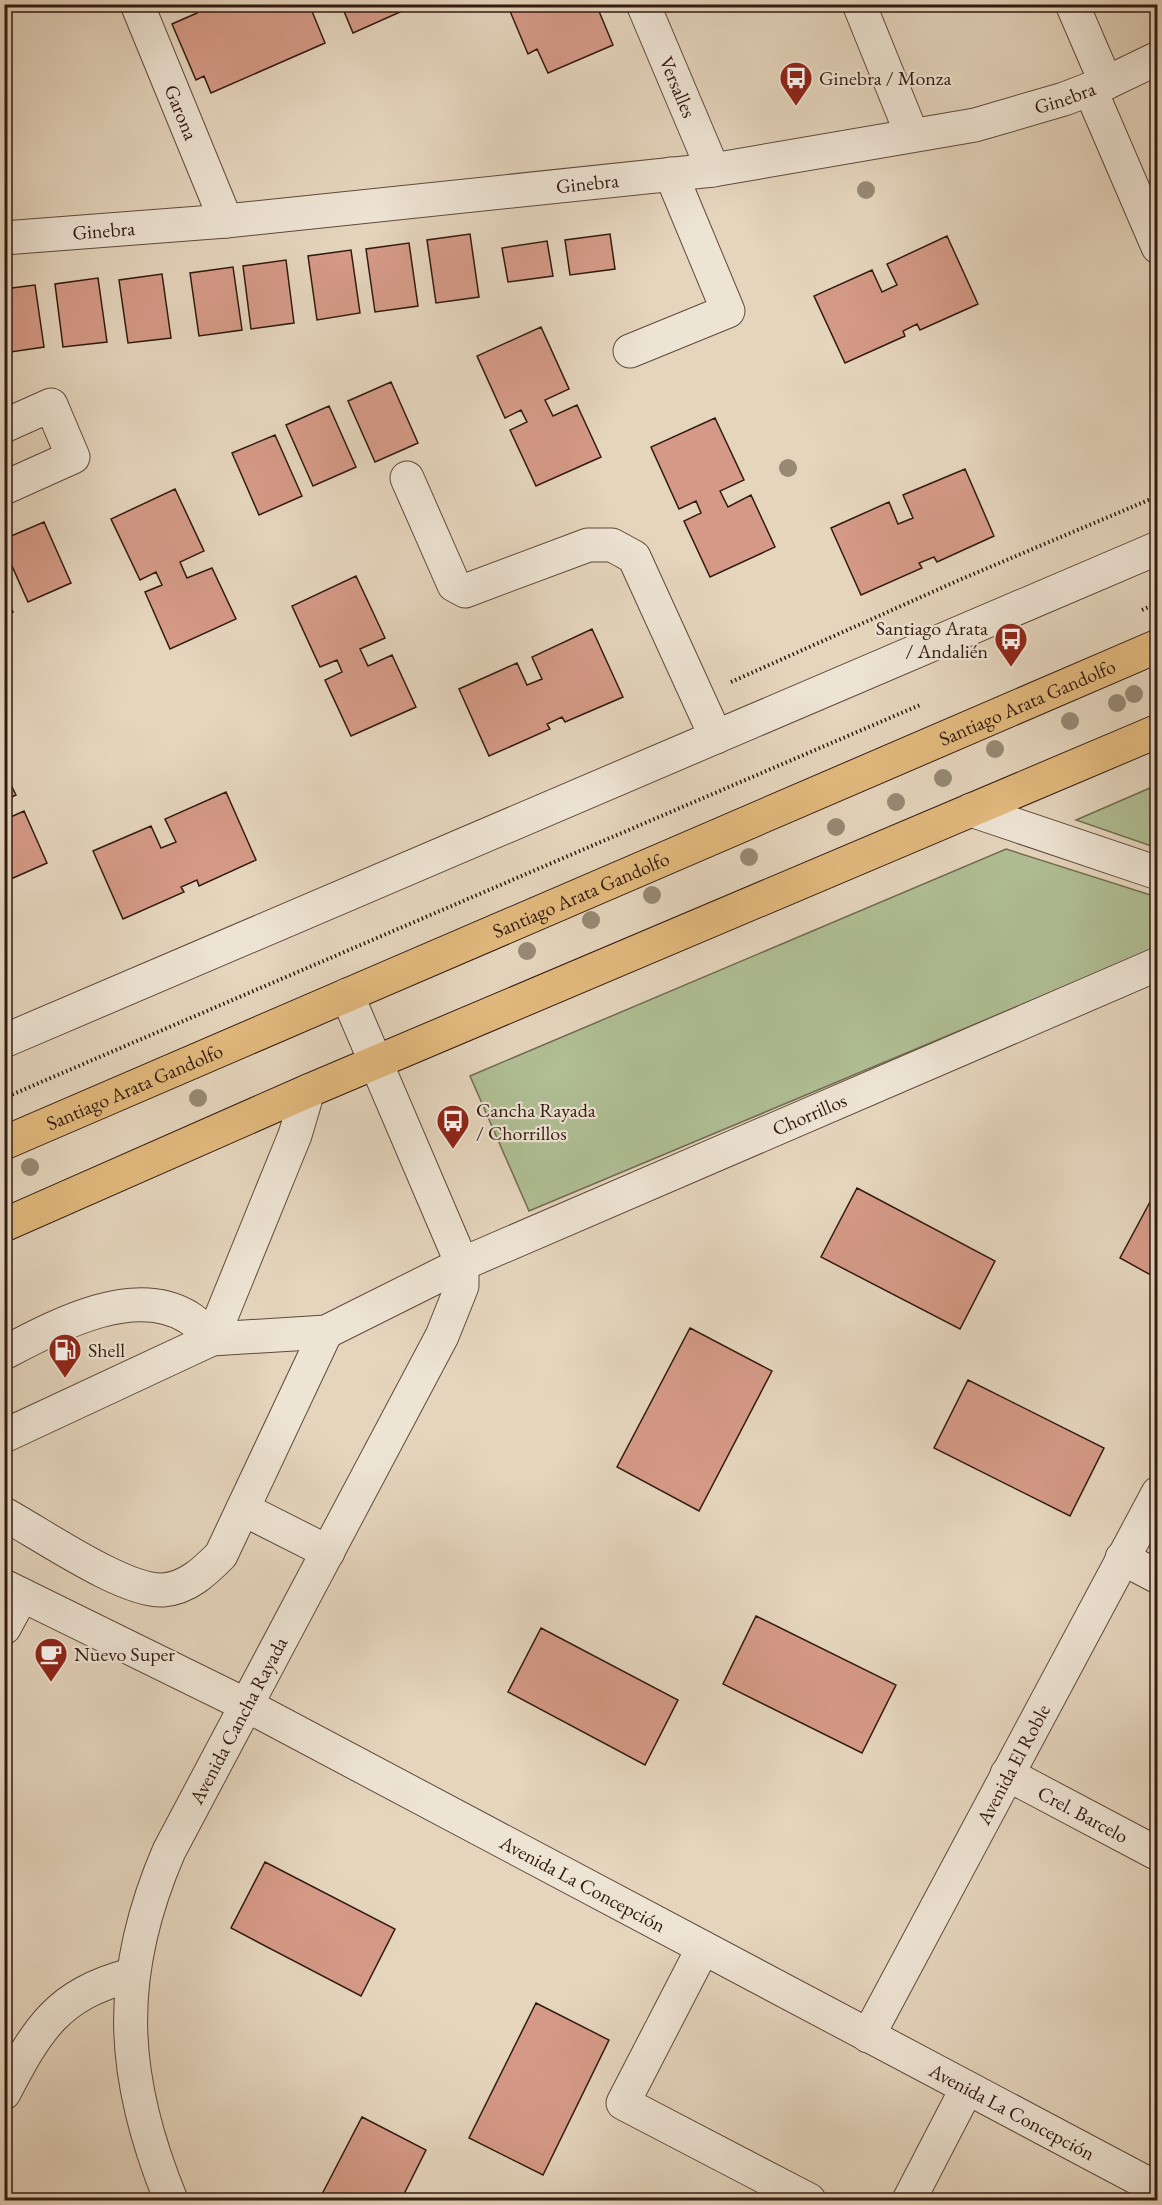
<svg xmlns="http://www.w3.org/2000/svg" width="1162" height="2205" font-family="'EB Garamond',serif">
<rect width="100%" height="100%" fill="#e5d5bd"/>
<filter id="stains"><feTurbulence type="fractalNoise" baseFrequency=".00333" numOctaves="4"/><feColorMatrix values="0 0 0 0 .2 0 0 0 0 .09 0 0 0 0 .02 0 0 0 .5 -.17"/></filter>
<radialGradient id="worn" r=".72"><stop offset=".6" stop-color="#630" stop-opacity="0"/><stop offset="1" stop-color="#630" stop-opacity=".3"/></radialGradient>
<path fill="#b0be94" stroke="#716c52" stroke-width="1.5" d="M 1157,785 L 1157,848 L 1076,820 Z
M 1006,849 L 1157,897 L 1157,948 L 529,1211 L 470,1076 Z"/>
<path fill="#d59a87" stroke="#321a10" stroke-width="1.5" d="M 193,4 L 309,4 L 325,43 L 211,93 L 204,76 L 196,80 L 172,24 L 197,13 Z
M 341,4 L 418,4 L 353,33 Z
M 507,4 L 596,4 L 613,45 L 548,73 L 537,49 L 528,54 Z
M 470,234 L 479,297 L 436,303 L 427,240 Z
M 610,234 L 615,269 L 570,275 L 565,240 Z
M 947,236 L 978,304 L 920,330 L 917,324 L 903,331 L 905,336 L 845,363 L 814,296 L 872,270 L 882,292 L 897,285 L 887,264 Z
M 547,241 L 553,276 L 508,282 L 502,248 Z
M 409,243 L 418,306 L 375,312 L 366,249 Z
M 351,250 L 360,313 L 317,320 L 308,256 Z
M 286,260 L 294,323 L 251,329 L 243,266 Z
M 233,267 L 242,330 L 199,336 L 190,273 Z
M 162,274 L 171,338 L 128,343 L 119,280 Z
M 98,278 L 107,342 L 63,347 L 55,284 Z
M 35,285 L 44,347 L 4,353 L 4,289 Z
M 541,327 L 569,389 L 545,400 L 553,416 L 577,405 L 601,457 L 536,486 L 510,430 L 527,422 L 521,410 L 505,418 L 477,356 Z
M 391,382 L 418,443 L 375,462 L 348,401 Z
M 329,406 L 356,467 L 313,486 L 286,425 Z
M 715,418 L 744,480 L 720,491 L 728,507 L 751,495 L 775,547 L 710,577 L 684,521 L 701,513 L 696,501 L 679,509 L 651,447 Z
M 275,435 L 302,496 L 259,515 L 232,453 Z
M 965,469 L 994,536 L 937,562 L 934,557 L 919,563 L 922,568 L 861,595 L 831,528 L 889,502 L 898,524 L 913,518 L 903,495 Z
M 175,489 L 204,551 L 180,562 L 187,578 L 212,568 L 236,619 L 170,649 L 145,592 L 162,585 L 156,572 L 140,580 L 111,519 Z
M 44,522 L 71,583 L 28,602 L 4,548 L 4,539 Z
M 356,576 L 385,638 L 360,649 L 368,666 L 392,655 L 416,707 L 351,736 L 325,680 L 342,672 L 337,660 L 320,667 L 292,606 Z
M 4,592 L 13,612 L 4,616 Z
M 592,629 L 623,697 L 565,722 L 562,717 L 547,724 L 550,729 L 489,756 L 459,689 L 517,663 L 527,685 L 542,679 L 532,657 Z
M 4,771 L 16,795 L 4,800 Z
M 226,792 L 256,860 L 199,886 L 197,880 L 181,887 L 184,892 L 123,919 L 93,851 L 151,826 L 161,848 L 176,842 L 165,819 Z
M 24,811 L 47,863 L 4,882 L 4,820 Z
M 1158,1187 L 1158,1279 L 1120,1258 Z
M 857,1188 L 995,1261 L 960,1329 L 821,1257 Z
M 690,1328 L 772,1371 L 699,1511 L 617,1467 Z
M 968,1380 L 1104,1448 L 1070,1516 L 934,1448 Z
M 756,1616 L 896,1685 L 862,1753 L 723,1684 Z
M 541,1628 L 678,1700 L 645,1765 L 508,1692 Z
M 265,1862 L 395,1929 L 361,1996 L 231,1928 Z
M 536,2003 L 609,2040 L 543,2175 L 469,2138 Z
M 362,2117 L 426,2150 L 401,2200 L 319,2200 Z"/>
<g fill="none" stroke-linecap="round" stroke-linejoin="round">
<g stroke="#5f493b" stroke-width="35">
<g id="minor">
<path id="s1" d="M 137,4 L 226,221"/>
<path id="s2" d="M 643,4 L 713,170"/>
<path d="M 859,4 L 912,135"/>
<path d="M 1072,4 L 1106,83"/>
<path d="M 1090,89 L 1158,247"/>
<path id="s3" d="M 4,238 L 226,221 L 713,170 L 975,125 L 1064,99 L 1106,83 L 1158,58"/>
<path d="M 630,351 L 728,311 L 671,174"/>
<path d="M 4,426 L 51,405 L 73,457 L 4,488"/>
<path d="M 407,478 L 454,585 L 465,591 L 588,545 L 612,545 L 634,557 L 716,737"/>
<path d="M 971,810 L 1158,873"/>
<path d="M 4,1041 L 1158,548"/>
<path d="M 212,1339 L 295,1135 L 308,1091"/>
<path d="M 4,1353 C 54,1327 133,1283 188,1317 C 197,1322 205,1332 212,1339"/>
<path id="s4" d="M 4,1436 L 212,1339 L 326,1332 L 462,1264 L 1158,964"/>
<path d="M 243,1509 L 328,1552"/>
<path d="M 4,1514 C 41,1534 124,1592 163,1590 C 188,1588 205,1571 221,1555 L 326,1332"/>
<path d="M 1122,1558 L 1158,1577"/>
<path id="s5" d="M 4,1586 L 248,1706 L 1158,2189"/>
<path d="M 4,1628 L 22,1595"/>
<path id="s6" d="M 1007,1774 L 1158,1854"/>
<path d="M 703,1948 L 623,2103 L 809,2200"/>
<path id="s7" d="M 868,2036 L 1158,1493"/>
<path d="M 4,2093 C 38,2028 57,1995 131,1975"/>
<path id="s8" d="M 171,2200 C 120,2076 115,1976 169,1851 L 442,1336 L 462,1286 L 462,1264 L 347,995"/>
<path d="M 909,2200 L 967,2088"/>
</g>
</g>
<g stroke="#321a10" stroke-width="35">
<g id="major">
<path id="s9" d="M 4,1143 L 1158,646"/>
<path d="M 4,1225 L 308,1091 L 1158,731"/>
</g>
</g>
<path stroke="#321a10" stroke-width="4" stroke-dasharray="1.5 3" stroke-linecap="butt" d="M 1142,610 L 1158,603
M 731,682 L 957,581 L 1158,496
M 4,1098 L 920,705"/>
<use href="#minor" stroke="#eee4d4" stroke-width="33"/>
<use href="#major" stroke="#e2ba7e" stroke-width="33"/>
</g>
<g fill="#978974">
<circle cx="866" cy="190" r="9"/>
<circle cx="788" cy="468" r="9"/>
<circle cx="1134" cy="694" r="9"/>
<circle cx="1117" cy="703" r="9"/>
<circle cx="1070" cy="721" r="9"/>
<circle cx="995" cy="749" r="9"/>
<circle cx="943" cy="778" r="9"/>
<circle cx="896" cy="802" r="9"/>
<circle cx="836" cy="827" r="9"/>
<circle cx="749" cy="857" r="9"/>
<circle cx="652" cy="895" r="9"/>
<circle cx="591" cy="920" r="9"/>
<circle cx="527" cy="951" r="9"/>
<circle cx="198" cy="1098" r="9"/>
<circle cx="30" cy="1167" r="9"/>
</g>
<defs>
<g id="bus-pin" transform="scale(1.725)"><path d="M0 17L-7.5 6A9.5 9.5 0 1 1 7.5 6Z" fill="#8f2418" stroke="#eee4d4"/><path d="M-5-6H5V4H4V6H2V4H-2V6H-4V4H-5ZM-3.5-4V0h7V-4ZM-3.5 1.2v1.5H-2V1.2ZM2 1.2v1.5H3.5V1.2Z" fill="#fff"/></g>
<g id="fuel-pin" transform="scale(1.725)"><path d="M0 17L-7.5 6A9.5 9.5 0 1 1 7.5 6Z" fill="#8f2418" stroke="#eee4d4"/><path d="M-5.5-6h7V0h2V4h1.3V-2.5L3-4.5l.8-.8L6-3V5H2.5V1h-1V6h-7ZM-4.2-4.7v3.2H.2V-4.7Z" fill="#fff"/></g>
<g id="cafe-pin" transform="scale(1.725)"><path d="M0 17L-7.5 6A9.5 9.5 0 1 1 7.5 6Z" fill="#8f2418" stroke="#eee4d4"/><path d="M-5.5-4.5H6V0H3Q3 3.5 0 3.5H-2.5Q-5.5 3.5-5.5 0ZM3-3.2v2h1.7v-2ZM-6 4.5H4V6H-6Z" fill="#fff"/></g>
</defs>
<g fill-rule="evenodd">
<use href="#bus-pin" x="796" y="78"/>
<use href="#bus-pin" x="1011" y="639"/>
<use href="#bus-pin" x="453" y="1121"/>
<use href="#fuel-pin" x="65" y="1350"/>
<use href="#cafe-pin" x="51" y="1654"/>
</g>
<g text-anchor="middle" stroke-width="4.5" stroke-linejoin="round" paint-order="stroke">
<g font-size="20" fill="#321a10" stroke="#eee4d4" text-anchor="start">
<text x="819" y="85">Ginebra / Monza</text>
<text x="988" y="635" text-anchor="end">Santiago Arata<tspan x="988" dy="23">/ Andalién</tspan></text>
<text x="476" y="1117">Cancha Rayada<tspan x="476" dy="23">/ Chorrillos</tspan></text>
<text x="88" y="1357">Shell</text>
<text x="74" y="1661">Nuevo Super</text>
</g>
<g font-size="20" fill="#321a10" stroke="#eee4d4">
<text dy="7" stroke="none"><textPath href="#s2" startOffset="90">Versalles</textPath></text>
<text dy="7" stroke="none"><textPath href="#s3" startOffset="1072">Ginebra</textPath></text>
<text dy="7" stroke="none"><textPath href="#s1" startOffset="117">Garona</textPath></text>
<text dy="7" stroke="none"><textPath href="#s3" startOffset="586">Ginebra</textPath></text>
<text dy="7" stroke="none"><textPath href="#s3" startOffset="100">Ginebra</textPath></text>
<text dy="7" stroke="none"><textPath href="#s9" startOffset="1114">Santiago Arata Gandolfo</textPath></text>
<text dy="7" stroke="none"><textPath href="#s9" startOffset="628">Santiago Arata Gandolfo</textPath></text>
<text dy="7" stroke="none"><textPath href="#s9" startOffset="142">Santiago Arata Gandolfo</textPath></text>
<text dy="7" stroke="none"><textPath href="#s4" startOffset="874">Chorrillos</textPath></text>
<text dy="7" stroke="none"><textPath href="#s8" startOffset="508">Avenida Cancha Rayada</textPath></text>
<text dy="7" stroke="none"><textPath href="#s7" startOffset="308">Avenida El Roble</textPath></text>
<text dy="7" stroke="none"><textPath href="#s6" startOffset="86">Crel. Barcelo</textPath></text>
<text dy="7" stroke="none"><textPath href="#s5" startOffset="651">Avenida La Concepción</textPath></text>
<text dy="7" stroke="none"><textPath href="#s5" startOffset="1137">Avenida La Concepción</textPath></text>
</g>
</g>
<rect width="1162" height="2205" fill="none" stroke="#e5d5bd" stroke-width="24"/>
<rect x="6" y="6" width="1150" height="2193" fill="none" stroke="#321a10" stroke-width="3"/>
<rect x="12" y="12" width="1138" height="2181" fill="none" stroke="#321a10" stroke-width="1.5"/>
<rect width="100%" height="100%" filter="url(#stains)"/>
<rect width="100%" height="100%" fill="url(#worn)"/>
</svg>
